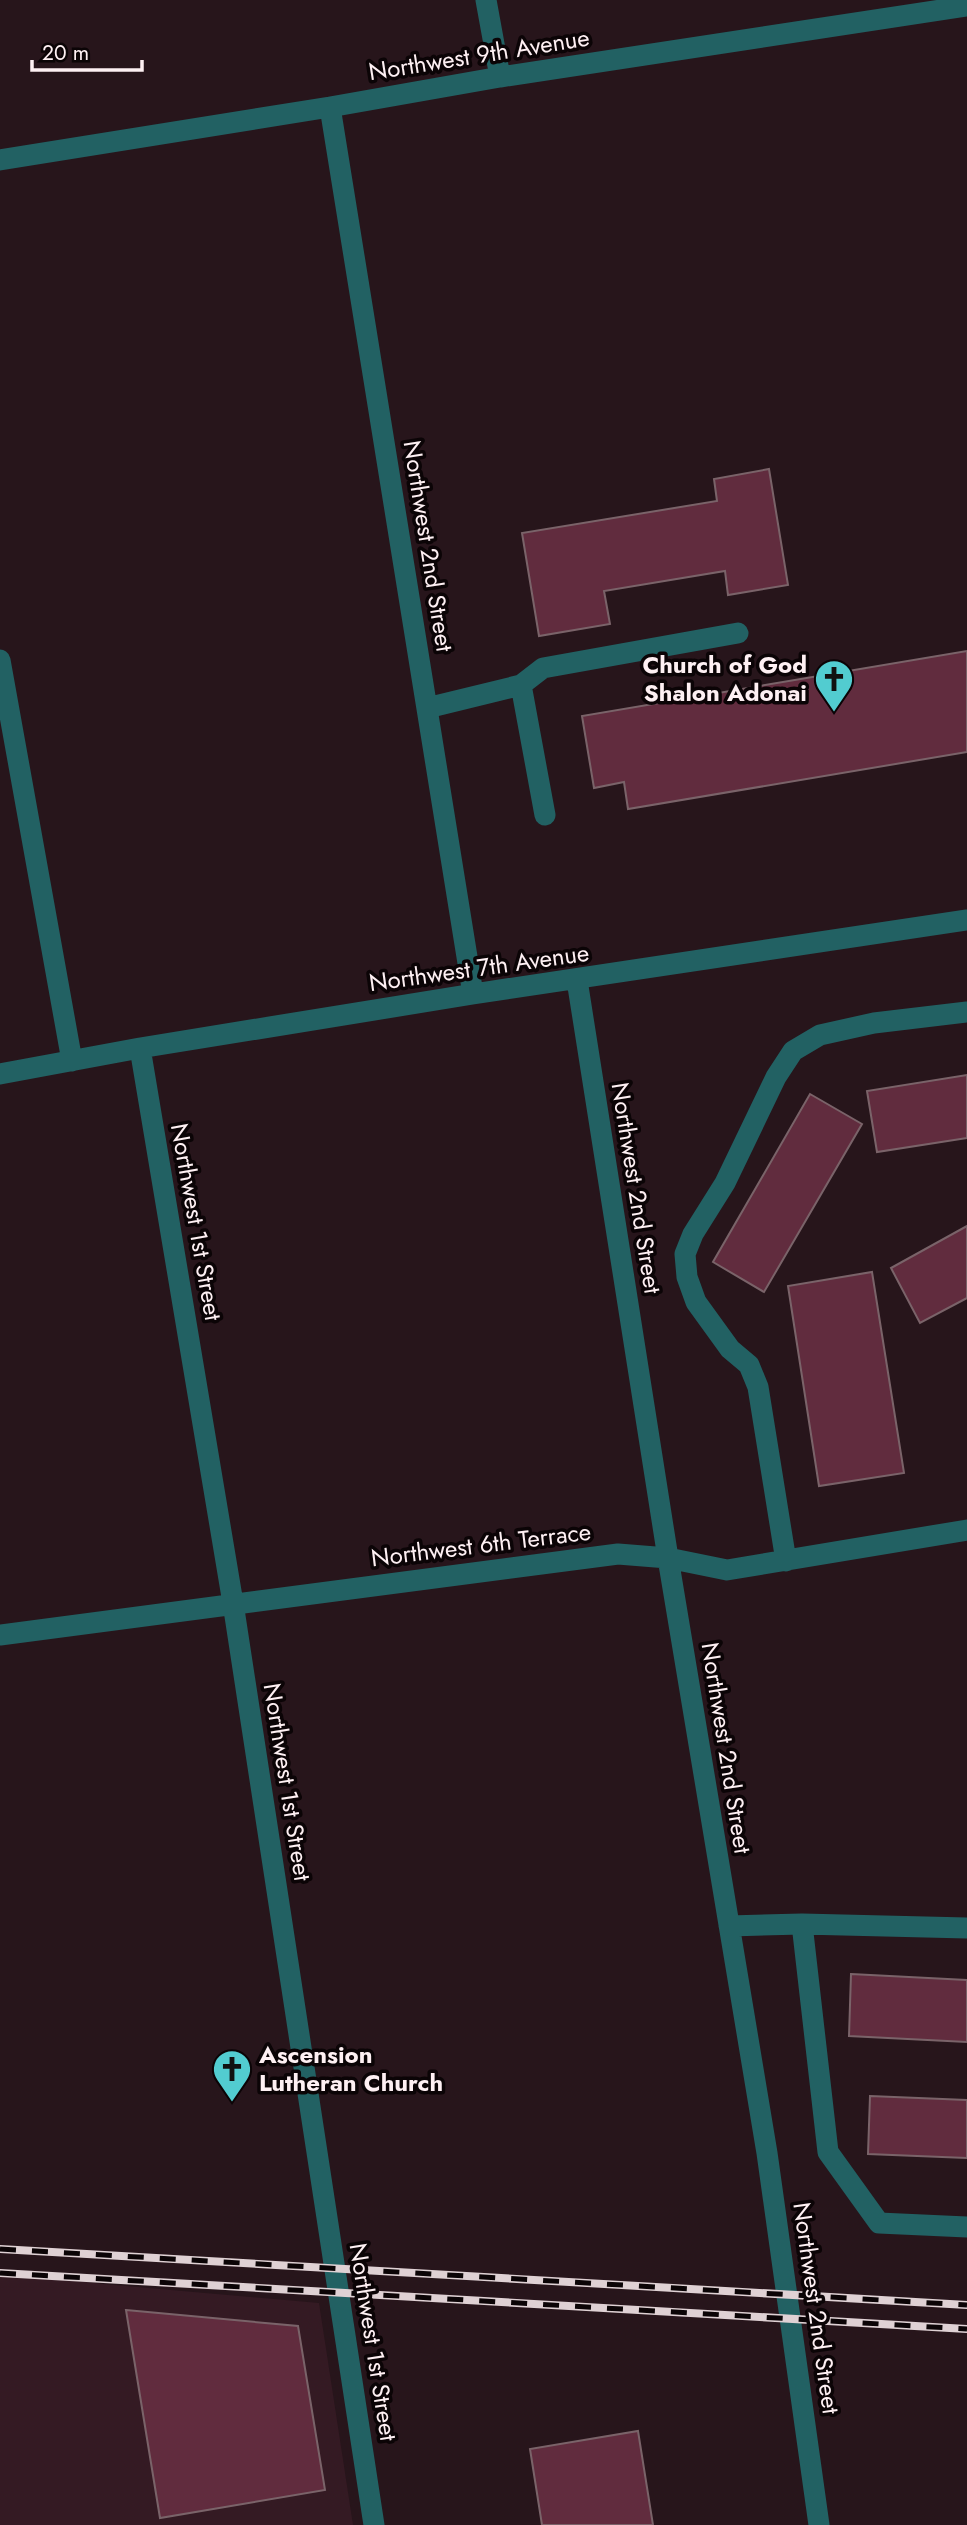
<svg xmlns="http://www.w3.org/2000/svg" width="967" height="2525" font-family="Jost,sans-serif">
<rect width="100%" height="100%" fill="#27151b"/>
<path fill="#341a23" d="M 0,2271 L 103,2284 L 319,2303 L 353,2525 L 0,2525 Z"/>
<path fill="#612c3e" stroke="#7a6369" stroke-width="2" d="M 769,469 L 788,585 L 728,595 L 725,571 L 604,591 L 610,624 L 539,636 L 522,533 L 717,501 L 714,479 Z
M 967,651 L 967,752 L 628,809 L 624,782 L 594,788 L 582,716 Z
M 967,1075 L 967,1138 L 877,1152 L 867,1091 Z
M 810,1094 L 862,1124 L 764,1292 L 713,1262 Z
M 967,1226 L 967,1298 L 920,1323 L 891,1268 Z
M 872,1272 L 904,1473 L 819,1486 L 788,1286 Z
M 851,1974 L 967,1980 L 967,2042 L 849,2036 Z
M 870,2096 L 967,2100 L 967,2158 L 868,2154 Z
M 126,2310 L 298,2326 L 325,2490 L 160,2518 Z
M 638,2431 L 653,2525 L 542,2525 L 530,2449 Z"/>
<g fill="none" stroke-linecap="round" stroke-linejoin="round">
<path stroke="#226163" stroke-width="21" d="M 486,0 L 500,77
M 330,107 L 473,994
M 0,160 L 330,107 L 500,77 L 967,6
M 0,660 L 72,1061
M 521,685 L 545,815
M 427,708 L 521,685 L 543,668 L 738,633
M 577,980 L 668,1558 L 767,2153 L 819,2525
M 140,1048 L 233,1603 L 374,2525
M 0,1074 L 140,1048 L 473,994 L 967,920
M 786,1561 L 758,1387 L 749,1365 L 730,1349 L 696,1302 L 687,1277 L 685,1254 L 693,1234 L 725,1183 L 776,1077 L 793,1051 L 820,1035 L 874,1023 L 967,1012
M 0,1635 L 618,1554 L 668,1558 L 727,1570 L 967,1530
M 802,1924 L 967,1928
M 729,1926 L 802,1924 L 828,2152 L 879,2223 L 967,2227"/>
<g stroke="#dfd1d4" stroke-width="8">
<path id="rail" d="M 0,2249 L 967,2305
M 0,2273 L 967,2329"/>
</g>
<use href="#rail" stroke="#0b0406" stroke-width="5" stroke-dasharray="16" stroke-linecap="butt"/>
</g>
<defs>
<g id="church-pin" transform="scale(2.0125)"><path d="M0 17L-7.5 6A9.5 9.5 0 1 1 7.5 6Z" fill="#52ccd0" stroke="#0b0406"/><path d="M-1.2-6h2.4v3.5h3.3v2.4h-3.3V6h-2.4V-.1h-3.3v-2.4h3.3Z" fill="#111"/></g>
</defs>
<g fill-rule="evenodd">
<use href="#church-pin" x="834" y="679"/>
<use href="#church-pin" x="232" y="2069"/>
</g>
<g text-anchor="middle" stroke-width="7" stroke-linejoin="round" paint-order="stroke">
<g font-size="24" fill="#fef0f3" stroke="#0b0406">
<text transform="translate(479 55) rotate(-9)" y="8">Northwest 9th Avenue</text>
<text transform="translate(428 546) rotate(81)" y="8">Northwest 2nd Street</text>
<text transform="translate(479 968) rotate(-8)" y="8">Northwest 7th Avenue</text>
<text transform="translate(636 1188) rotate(81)" y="8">Northwest 2nd Street</text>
<text transform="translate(196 1222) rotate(80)" y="8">Northwest 1st Street</text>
<text transform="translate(481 1545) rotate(-7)" y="8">Northwest 6th Terrace</text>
<text transform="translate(726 1748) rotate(81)" y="8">Northwest 2nd Street</text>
<text transform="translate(287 1782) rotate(81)" y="8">Northwest 1st Street</text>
<text transform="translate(816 2308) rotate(82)" y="8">Northwest 2nd Street</text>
<text transform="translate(373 2342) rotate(81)" y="8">Northwest 1st Street</text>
</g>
<g font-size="24" font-weight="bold" fill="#fef0f3" stroke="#0b0406" text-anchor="end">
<text x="807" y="673">Church of God<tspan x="807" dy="28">Shalon Adonai</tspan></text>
<text x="259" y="2063" text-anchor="start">Ascension<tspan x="259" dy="28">Lutheran Church</tspan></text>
</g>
</g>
<path d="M32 60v10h110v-10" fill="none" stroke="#fef0f3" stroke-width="3.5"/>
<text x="42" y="60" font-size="21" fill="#fef0f3" stroke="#0b0406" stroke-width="5" paint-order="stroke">20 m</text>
</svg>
